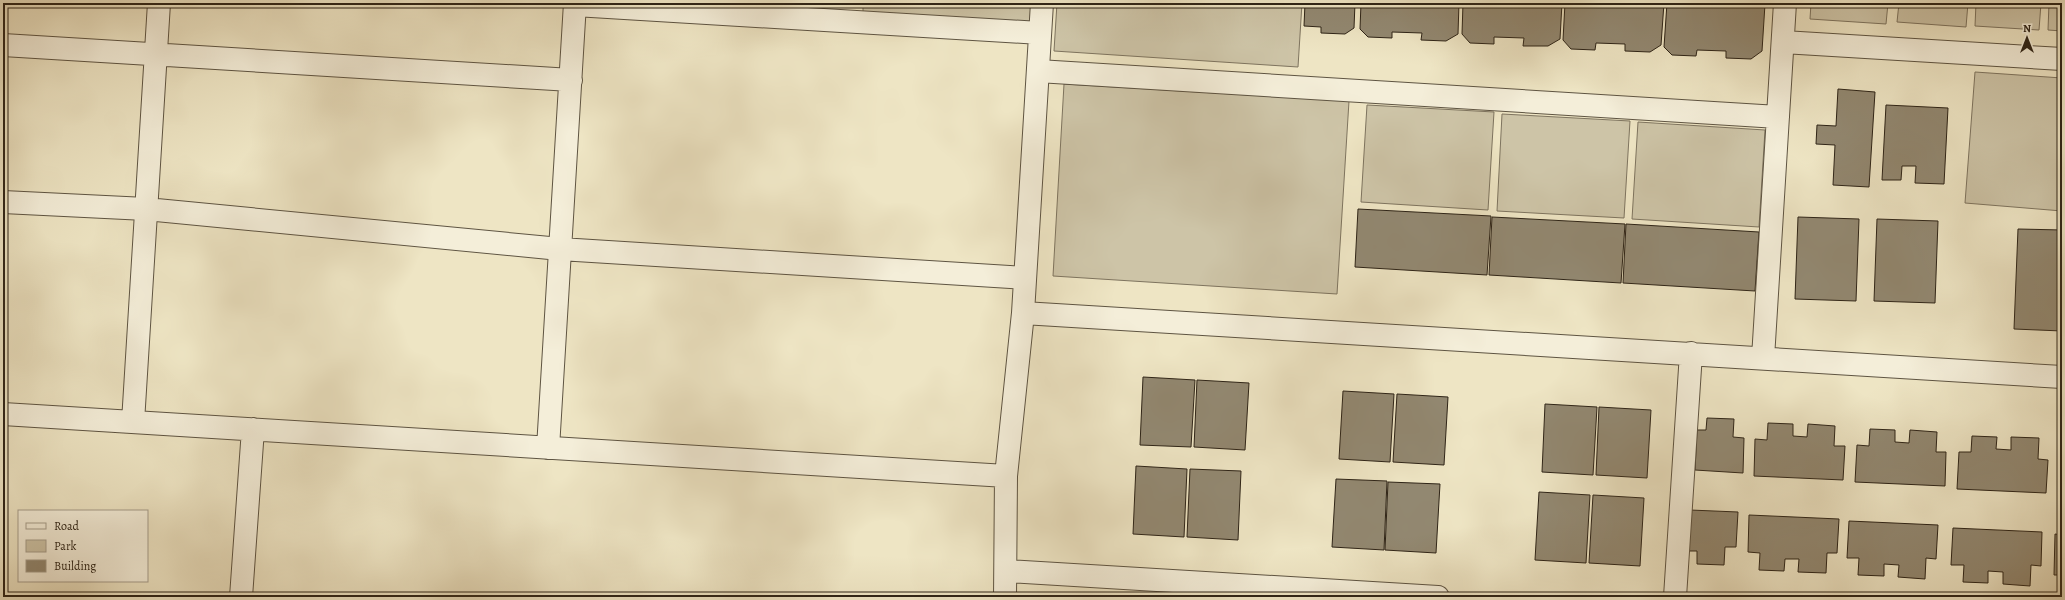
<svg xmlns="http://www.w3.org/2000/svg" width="2065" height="600" font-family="Alegreya,serif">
<rect width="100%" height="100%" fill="#eee5c4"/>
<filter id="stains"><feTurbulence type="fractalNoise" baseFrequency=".005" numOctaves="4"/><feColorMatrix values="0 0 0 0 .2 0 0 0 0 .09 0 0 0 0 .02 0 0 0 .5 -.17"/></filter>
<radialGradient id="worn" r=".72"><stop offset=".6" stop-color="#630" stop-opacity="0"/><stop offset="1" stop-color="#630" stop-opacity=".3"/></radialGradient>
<path fill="#cdc4a7" stroke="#7e745f" d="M 863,3 L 1034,3 L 1032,25 L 863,14 Z
M 1057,3 L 1302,3 L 1298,67 L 1054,51 Z
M 1811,3 L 1888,3 L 1886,24 L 1810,19 Z
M 1899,3 L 1968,3 L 1966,27 L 1897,22 Z
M 1976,3 L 2041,3 L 2039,30 L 1975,26 Z
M 2049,3 L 2062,3 L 2062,31 L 2048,30 Z
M 1975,72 L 2062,78 L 2062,211 L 1965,203 Z
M 1064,84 L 1349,101 L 1337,294 L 1053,276 Z
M 1367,105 L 1494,112 L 1488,210 L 1361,202 Z
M 1502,114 L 1630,121 L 1624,218 L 1497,211 Z
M 1638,122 L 1765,130 L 1759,227 L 1632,219 Z"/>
<path fill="#928871" stroke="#2e2417" d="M 1305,3 L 1355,3 L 1354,28 L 1345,34 L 1321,33 L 1321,27 L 1304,26 Z
M 1361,3 L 1459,3 L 1458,34 L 1446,41 L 1421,40 L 1422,33 L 1392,32 L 1392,38 L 1368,37 L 1360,29 Z
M 1463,3 L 1562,3 L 1560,39 L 1548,46 L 1523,46 L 1524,38 L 1494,37 L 1494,44 L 1470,43 L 1462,34 Z
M 1565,3 L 1664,3 L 1661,45 L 1650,52 L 1625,51 L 1625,44 L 1596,43 L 1595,50 L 1571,49 L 1563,40 Z
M 1667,3 L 1765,4 L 1762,51 L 1751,59 L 1726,58 L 1726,51 L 1697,50 L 1696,56 L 1672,55 L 1664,47 Z
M 1838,89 L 1875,92 L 1869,187 L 1833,185 L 1835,145 L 1816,144 L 1817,125 L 1836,126 Z
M 1886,105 L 1948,108 L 1944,184 L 1915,183 L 1916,166 L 1902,166 L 1901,180 L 1882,180 Z
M 1358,209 L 1491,216 L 1487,275 L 1355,267 Z
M 1492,217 L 1625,224 L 1621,283 L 1489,275 Z
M 1798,217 L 1859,219 L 1856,301 L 1795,299 Z
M 1877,219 L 1938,221 L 1935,303 L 1874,301 Z
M 1626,224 L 1759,232 L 1755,291 L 1623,283 Z
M 2018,229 L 2062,230 L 2062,331 L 2014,329 Z
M 1143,377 L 1195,380 L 1191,447 L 1140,445 Z
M 1197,380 L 1249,383 L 1245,450 L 1194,447 Z
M 1343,391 L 1394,394 L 1390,462 L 1339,459 Z
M 1397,394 L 1448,397 L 1444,465 L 1393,462 Z
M 1545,404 L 1597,407 L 1593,475 L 1542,472 Z
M 1599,407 L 1651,410 L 1647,478 L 1596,475 Z
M 1707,418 L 1734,419 L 1733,437 L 1744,438 L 1743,473 L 1695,470 L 1697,430 L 1706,430 Z
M 1768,423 L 1793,424 L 1793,436 L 1807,437 L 1808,424 L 1835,426 L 1834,446 L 1845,446 L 1843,480 L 1754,476 L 1755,439 L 1767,440 Z
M 1870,429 L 1895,430 L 1895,442 L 1909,443 L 1910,430 L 1937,432 L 1936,452 L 1946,452 L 1945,486 L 1855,482 L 1857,445 L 1869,446 Z
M 1972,436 L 1997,437 L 1996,449 L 2011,450 L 2011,437 L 2039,438 L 2038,459 L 2048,460 L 2046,493 L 1957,489 L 1959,452 L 1971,452 Z
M 1136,466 L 1187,469 L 1184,537 L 1133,534 Z
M 1190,469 L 1241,471 L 1238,540 L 1187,537 Z
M 1336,479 L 1387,481 L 1384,550 L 1332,547 Z
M 1388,482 L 1440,484 L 1436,553 L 1385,550 Z
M 1539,492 L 1590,495 L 1586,563 L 1535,560 Z
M 1593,495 L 1644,498 L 1640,566 L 1589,563 Z
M 1690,510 L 1738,512 L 1736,547 L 1725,547 L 1724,565 L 1697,564 L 1697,551 L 1688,551 Z
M 1749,515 L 1839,519 L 1837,553 L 1827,553 L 1826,573 L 1798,572 L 1799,559 L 1785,559 L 1784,571 L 1759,570 L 1760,553 L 1748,552 Z
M 1849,521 L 1938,525 L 1936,559 L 1926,558 L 1925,579 L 1898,577 L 1899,565 L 1884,564 L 1884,576 L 1858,575 L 1859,558 L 1847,558 Z
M 1953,528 L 2042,532 L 2041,566 L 2031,565 L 2030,586 L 2003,584 L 2003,572 L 1988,571 L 1988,583 L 1963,582 L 1964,565 L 1951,565 Z
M 2055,534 L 2062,535 L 2062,575 L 2054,575 Z"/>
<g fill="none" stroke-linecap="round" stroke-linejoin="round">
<g stroke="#5e5442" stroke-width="24">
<path id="minor" d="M 575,5 L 1040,33
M 1783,42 L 2062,59
M 3,45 L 571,80
M 1038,71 L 1778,117
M 3,202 L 146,209 L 560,249 L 1025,278
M 1023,313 L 2062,377
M 1763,358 L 1785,3
M 3,414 L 1006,476
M 133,422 L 159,3
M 548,448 L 575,3
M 1006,571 L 1438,597
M 241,597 L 253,429
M 1005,597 L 1006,476 L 1023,313 L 1042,3
M 1675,597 L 1691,353"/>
</g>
<use href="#minor" stroke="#f4eed9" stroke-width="22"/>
</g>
<rect width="2065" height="600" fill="none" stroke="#eee5c4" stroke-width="16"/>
<rect x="4" y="4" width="2057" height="592" fill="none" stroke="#2e2417" stroke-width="2"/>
<rect x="8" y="8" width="2049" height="584" fill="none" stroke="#2e2417"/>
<rect x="18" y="510" width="130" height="72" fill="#f4eed9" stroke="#a59d8b"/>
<rect x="26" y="523" width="20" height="6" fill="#f4eed9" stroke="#a59d8b"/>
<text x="54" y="530" font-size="12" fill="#2e2417">Road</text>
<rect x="26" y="540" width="20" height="12" fill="#cdc4a7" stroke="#a59d8b"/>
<text x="54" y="550" font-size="12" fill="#2e2417">Park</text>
<rect x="26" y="560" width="20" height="12" fill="#928871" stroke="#a59d8b"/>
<text x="54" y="570" font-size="12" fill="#2e2417">Building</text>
<g transform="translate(2027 38)" stroke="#f4eed9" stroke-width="3" paint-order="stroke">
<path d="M0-3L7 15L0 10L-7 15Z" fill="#2e2417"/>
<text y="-6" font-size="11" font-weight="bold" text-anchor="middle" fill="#2e2417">N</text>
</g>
<rect width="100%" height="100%" filter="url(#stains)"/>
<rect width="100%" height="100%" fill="url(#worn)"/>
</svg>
